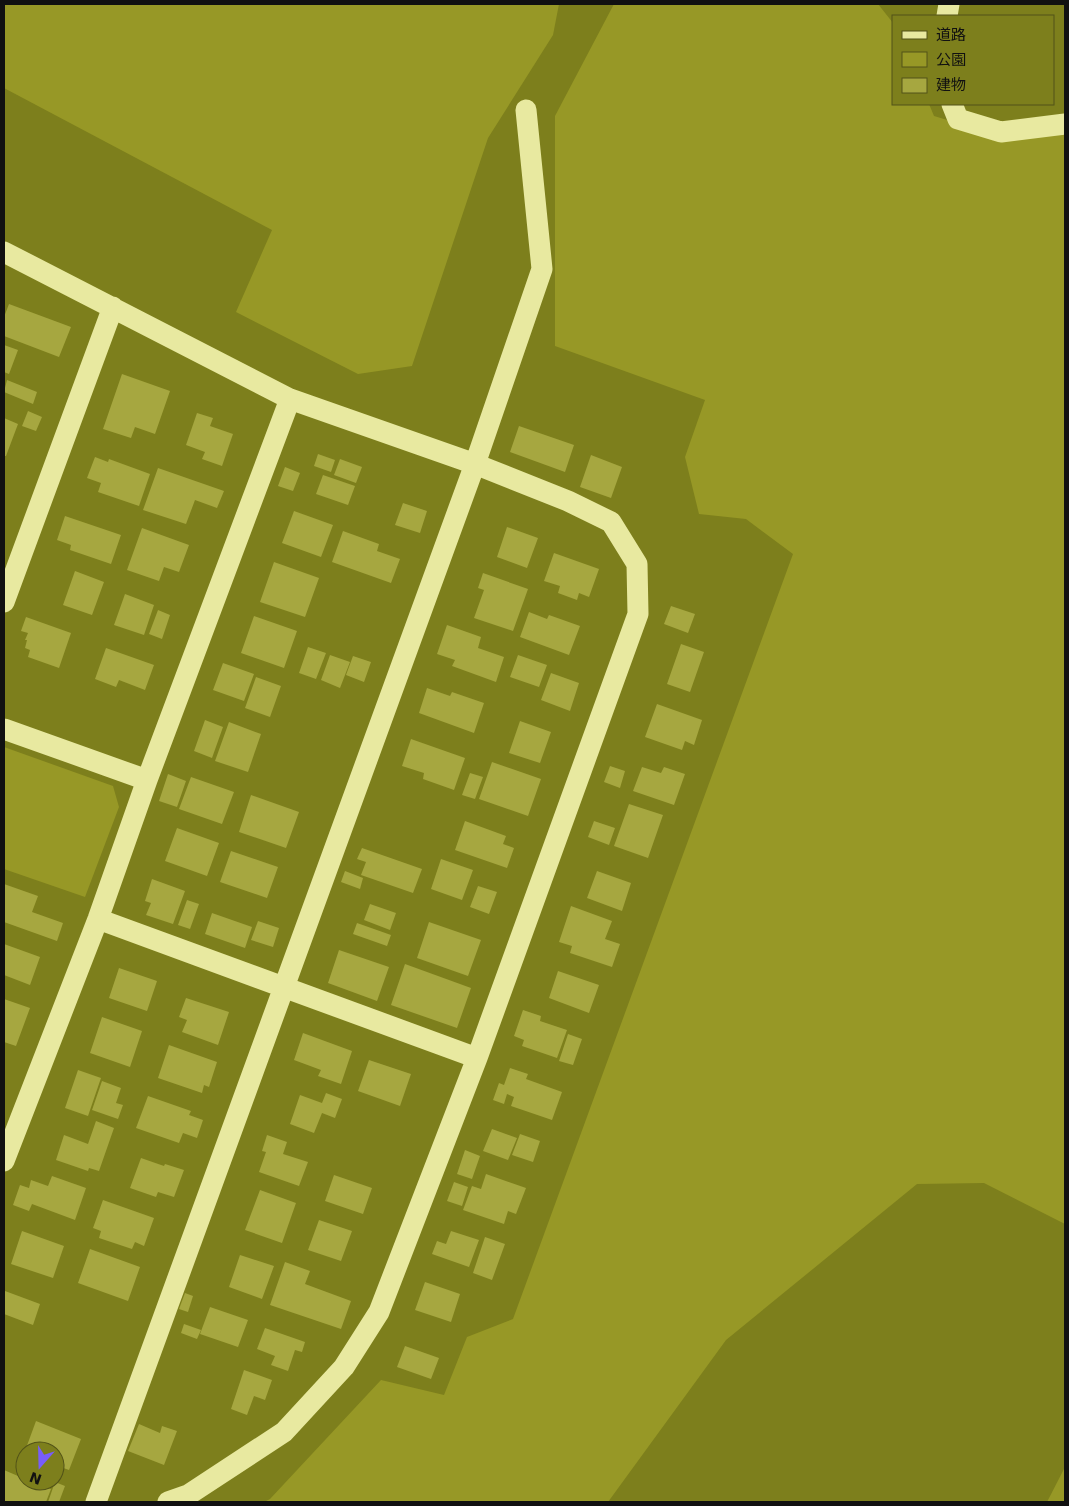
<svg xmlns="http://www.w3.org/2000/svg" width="1069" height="1506" font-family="'DejaVu Sans','Noto Sans JP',sans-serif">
<rect width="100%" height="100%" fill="#7d7f1c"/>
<path fill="#979826" d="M 4,4 L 559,4 L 553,35 L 488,138 L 412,366 L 358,374 L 236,312 L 272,230 L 4,88 Z
M 614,4 L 878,4 L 893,23 L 893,104 L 929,104 L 934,116 L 1010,139 L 1062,117 L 1065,113 L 1065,1224 L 984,1183 L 917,1184 L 726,1340 L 608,1502 L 264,1502 L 270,1499 L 381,1380 L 444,1395 L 467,1337 L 513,1319 L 793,554 L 746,519 L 699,514 L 685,457 L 705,400 L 555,346 L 555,116 Z
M 4,747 L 113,786 L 119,807 L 85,897 L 4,869 Z
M 1065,1467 L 1065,1502 L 1047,1502 Z"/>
<path fill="#a6a740" d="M 9,304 L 71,327 L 59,357 L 4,336 L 4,317 Z
M 4,345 L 18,350 L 9,374 L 4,372 Z
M 122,374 L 170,391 L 155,434 L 135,427 L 131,438 L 103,429 Z
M 7,380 L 37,392 L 33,404 L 4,392 Z
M 28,411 L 42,417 L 36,431 L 22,426 Z
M 197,413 L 213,418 L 210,426 L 233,434 L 222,466 L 202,459 L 205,452 L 186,445 Z
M 4,418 L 18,424 L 6,456 L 4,456 Z
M 519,426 L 574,445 L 565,472 L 510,452 Z
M 318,454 L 335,460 L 331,472 L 314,466 Z
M 591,455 L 622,467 L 611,498 L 580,487 Z
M 95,457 L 108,462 L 109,459 L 150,474 L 139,506 L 98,492 L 101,483 L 87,478 Z
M 340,459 L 362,467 L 356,483 L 334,475 Z
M 285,467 L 300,473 L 293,491 L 278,486 Z
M 158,468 L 224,491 L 217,508 L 195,500 L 186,524 L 143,510 Z
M 323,475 L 355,486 L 348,505 L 316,494 Z
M 403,503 L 427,511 L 420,533 L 395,525 Z
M 294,511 L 333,525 L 321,557 L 282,543 Z
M 65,516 L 121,535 L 111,564 L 70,550 L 71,545 L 57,540 Z
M 507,527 L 538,538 L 527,568 L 497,557 Z
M 142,528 L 189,545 L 179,572 L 164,567 L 159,581 L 127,570 Z
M 343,531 L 379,544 L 377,551 L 400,559 L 391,583 L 332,562 Z
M 554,553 L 599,569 L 589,597 L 579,593 L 577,600 L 558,593 L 560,586 L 544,581 Z
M 274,562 L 319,578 L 305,617 L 260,602 Z
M 75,571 L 104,582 L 92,615 L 63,605 Z
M 483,573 L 528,589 L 513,631 L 474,618 L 484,590 L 478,588 Z
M 125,594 L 154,605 L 144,635 L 114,625 Z
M 671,606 L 695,614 L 688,633 L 664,624 Z
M 158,610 L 170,615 L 162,639 L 149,634 Z
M 529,612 L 547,619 L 549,615 L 580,626 L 569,655 L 520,637 Z
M 254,616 L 297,631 L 284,668 L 241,653 Z
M 26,617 L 71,633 L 59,668 L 28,657 L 30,650 L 25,648 L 27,640 L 25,640 L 28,633 L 21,631 Z
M 447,625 L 481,637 L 478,648 L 504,657 L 496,682 L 452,666 L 455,660 L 437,654 Z
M 681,644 L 704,652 L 690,692 L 667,684 Z
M 308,647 L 326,653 L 316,679 L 299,673 Z
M 106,648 L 154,665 L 145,690 L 119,680 L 116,687 L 95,679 Z
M 330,655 L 350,662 L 340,688 L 321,680 Z
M 518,655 L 547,665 L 539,687 L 510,677 Z
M 353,656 L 371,662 L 364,682 L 346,675 Z
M 223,663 L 254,674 L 244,701 L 213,690 Z
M 551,673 L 579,683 L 570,711 L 541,700 Z
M 256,677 L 281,686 L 270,717 L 245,708 Z
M 427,688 L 450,696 L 452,692 L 484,703 L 474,733 L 419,713 Z
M 657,704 L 702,720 L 694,745 L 685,741 L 682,750 L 645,737 Z
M 205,720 L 223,727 L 212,758 L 194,751 Z
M 520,721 L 551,732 L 540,763 L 509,753 Z
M 229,722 L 261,734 L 248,772 L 215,761 Z
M 411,739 L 465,758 L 454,790 L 423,779 L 424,773 L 402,766 Z
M 492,762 L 541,779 L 528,816 L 479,799 Z
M 610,766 L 625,771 L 620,788 L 604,782 Z
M 642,767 L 661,773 L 664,767 L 685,774 L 674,805 L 633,791 Z
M 470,773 L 483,777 L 475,799 L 462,795 Z
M 168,774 L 186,781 L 177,807 L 159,801 Z
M 191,777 L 234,792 L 222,824 L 179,809 Z
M 251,795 L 299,812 L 286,848 L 239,832 Z
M 629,804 L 663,815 L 648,858 L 614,846 Z
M 465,821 L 506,836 L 503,844 L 514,848 L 507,868 L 455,850 Z
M 594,821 L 615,828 L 609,845 L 588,837 Z
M 177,828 L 219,843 L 207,876 L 165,861 Z
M 362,848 L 422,869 L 413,893 L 361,875 L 366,862 L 357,859 Z
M 231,851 L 278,867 L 267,898 L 220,882 Z
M 441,859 L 473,870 L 462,900 L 431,889 Z
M 345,871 L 363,878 L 360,889 L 341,882 Z
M 597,871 L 631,883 L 622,911 L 587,898 Z
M 152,879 L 185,891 L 173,924 L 146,915 L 151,903 L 145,901 Z
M 4,884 L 38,896 L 32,912 L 63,923 L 57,941 L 4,922 Z
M 478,886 L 497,892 L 489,914 L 470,907 Z
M 187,900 L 199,904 L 190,929 L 178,925 Z
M 370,904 L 396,913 L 390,930 L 364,920 Z
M 571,906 L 612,921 L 605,939 L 620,944 L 612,967 L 570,953 L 572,946 L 559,942 Z
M 212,913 L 252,927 L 245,948 L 205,934 Z
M 258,921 L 279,928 L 273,947 L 251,940 Z
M 429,922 L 481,940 L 468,976 L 417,958 Z
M 357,923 L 391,935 L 387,946 L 353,934 Z
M 4,944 L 40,957 L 30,985 L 4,975 Z
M 339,950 L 389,967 L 377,1001 L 328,983 Z
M 405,964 L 471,988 L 457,1028 L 391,1005 Z
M 119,968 L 157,981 L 147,1011 L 109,998 Z
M 558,971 L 599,985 L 589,1013 L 549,998 Z
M 186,998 L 229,1012 L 218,1045 L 182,1032 L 187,1020 L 179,1017 Z
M 4,999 L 30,1008 L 16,1046 L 4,1042 Z
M 523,1010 L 541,1016 L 540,1021 L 567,1030 L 557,1058 L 522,1046 L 524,1040 L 514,1036 Z
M 102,1017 L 142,1031 L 130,1067 L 90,1053 Z
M 303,1033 L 352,1051 L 341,1084 L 318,1076 L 321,1070 L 294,1060 Z
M 568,1034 L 582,1039 L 573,1065 L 559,1061 Z
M 169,1045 L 217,1062 L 209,1087 L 204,1085 L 202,1093 L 158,1078 Z
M 369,1060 L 411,1074 L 400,1106 L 358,1091 Z
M 510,1068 L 528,1074 L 526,1079 L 562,1092 L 552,1120 L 511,1106 L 514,1097 L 507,1094 L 504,1104 L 493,1100 L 499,1083 L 504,1085 Z
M 78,1070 L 101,1078 L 88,1116 L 65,1108 Z
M 102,1081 L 121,1088 L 116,1103 L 123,1105 L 118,1119 L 92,1110 Z
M 326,1093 L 342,1099 L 335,1118 L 322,1113 L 314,1133 L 290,1124 L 300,1095 L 322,1103 Z
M 148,1096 L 191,1111 L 189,1115 L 203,1120 L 197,1138 L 183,1133 L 179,1143 L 136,1128 Z
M 96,1121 L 114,1128 L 99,1171 L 89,1168 L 88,1171 L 56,1160 L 64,1135 L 88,1144 Z
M 492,1129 L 517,1138 L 508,1160 L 483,1151 Z
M 520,1134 L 540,1141 L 533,1162 L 512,1155 Z
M 267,1135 L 287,1142 L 283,1154 L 308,1162 L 299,1186 L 259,1172 L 266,1152 L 262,1151 Z
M 465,1150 L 480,1156 L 472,1179 L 457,1174 Z
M 141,1158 L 164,1166 L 165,1164 L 184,1170 L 174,1197 L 158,1192 L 156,1197 L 130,1188 Z
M 486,1174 L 526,1188 L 516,1214 L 508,1211 L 504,1224 L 463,1210 L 472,1186 L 481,1189 Z
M 334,1175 L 372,1188 L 363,1214 L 325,1201 Z
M 52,1176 L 86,1188 L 75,1220 L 32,1204 L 29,1211 L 13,1205 L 20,1185 L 29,1188 L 31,1180 L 48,1186 Z
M 454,1182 L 468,1187 L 462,1206 L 447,1201 Z
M 260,1190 L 296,1203 L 282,1243 L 245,1230 Z
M 103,1200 L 154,1218 L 144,1246 L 135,1242 L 132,1249 L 99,1238 L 101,1231 L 93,1228 Z
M 319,1220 L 352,1231 L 341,1261 L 308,1250 Z
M 22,1231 L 64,1246 L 53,1278 L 11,1264 Z
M 451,1231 L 479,1240 L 469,1267 L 432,1254 L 437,1241 L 446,1244 Z
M 485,1237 L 505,1244 L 492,1280 L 473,1273 Z
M 90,1249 L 140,1267 L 128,1301 L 78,1283 Z
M 240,1255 L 274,1266 L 262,1299 L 229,1287 Z
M 285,1262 L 310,1271 L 305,1284 L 351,1301 L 341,1329 L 270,1305 Z
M 425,1282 L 460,1294 L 451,1322 L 415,1310 Z
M 5,1291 L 40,1304 L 33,1325 L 4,1314 Z
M 185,1293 L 193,1296 L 188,1312 L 179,1309 Z
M 210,1307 L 248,1320 L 238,1347 L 200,1334 Z
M 184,1324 L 201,1330 L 197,1339 L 181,1333 Z
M 265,1328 L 305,1342 L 302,1352 L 295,1350 L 288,1371 L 271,1365 L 275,1356 L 257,1349 Z
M 405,1346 L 439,1358 L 431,1379 L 397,1367 Z
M 244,1370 L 272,1380 L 265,1400 L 254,1396 L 247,1415 L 231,1409 Z
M 36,1421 L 81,1439 L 69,1470 L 55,1465 L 55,1451 L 25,1451 Z
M 139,1424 L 160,1433 L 162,1426 L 177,1431 L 164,1465 L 128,1451 Z
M 4,1470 L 25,1479 L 25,1481 L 31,1481 L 51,1489 L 46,1502 L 4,1502 Z
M 55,1482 L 65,1486 L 59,1502 L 48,1502 Z"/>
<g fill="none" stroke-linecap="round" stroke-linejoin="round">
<path stroke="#e8e9a0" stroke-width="21" d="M 947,16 L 949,4
M 952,104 L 958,119 L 1001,132 L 1065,124
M 4,252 L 290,399 L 475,464 L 568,501 L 611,522 L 637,564 L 638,614 L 477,1058 L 379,1312 L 344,1367 L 284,1432 L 188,1495 L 168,1502
M 4,602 L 113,307
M 4,729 L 147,780
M 98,919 L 477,1058
M 4,1161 L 98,919 L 147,780 L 290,399
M 96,1502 L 475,464 L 542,269 L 526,110"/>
</g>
<rect width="1069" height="1506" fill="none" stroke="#111111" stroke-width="10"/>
<rect x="892" y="15" width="162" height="90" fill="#7d7f1c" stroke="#525318"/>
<rect x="902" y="31" width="25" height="8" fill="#e8e9a0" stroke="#525318"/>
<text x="936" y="40" font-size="15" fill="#111111">道路</text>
<rect x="902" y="52" width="25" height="15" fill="#979826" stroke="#525318"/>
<text x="936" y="65" font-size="15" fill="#111111">公園</text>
<rect x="902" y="78" width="25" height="15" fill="#a6a740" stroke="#525318"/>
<text x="936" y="90" font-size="15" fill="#111111">建物</text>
<g transform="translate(40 1466) rotate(200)"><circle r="24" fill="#7d7f1c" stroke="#525318"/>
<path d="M0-4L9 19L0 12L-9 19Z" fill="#785df9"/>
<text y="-8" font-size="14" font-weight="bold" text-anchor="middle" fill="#111111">N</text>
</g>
</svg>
